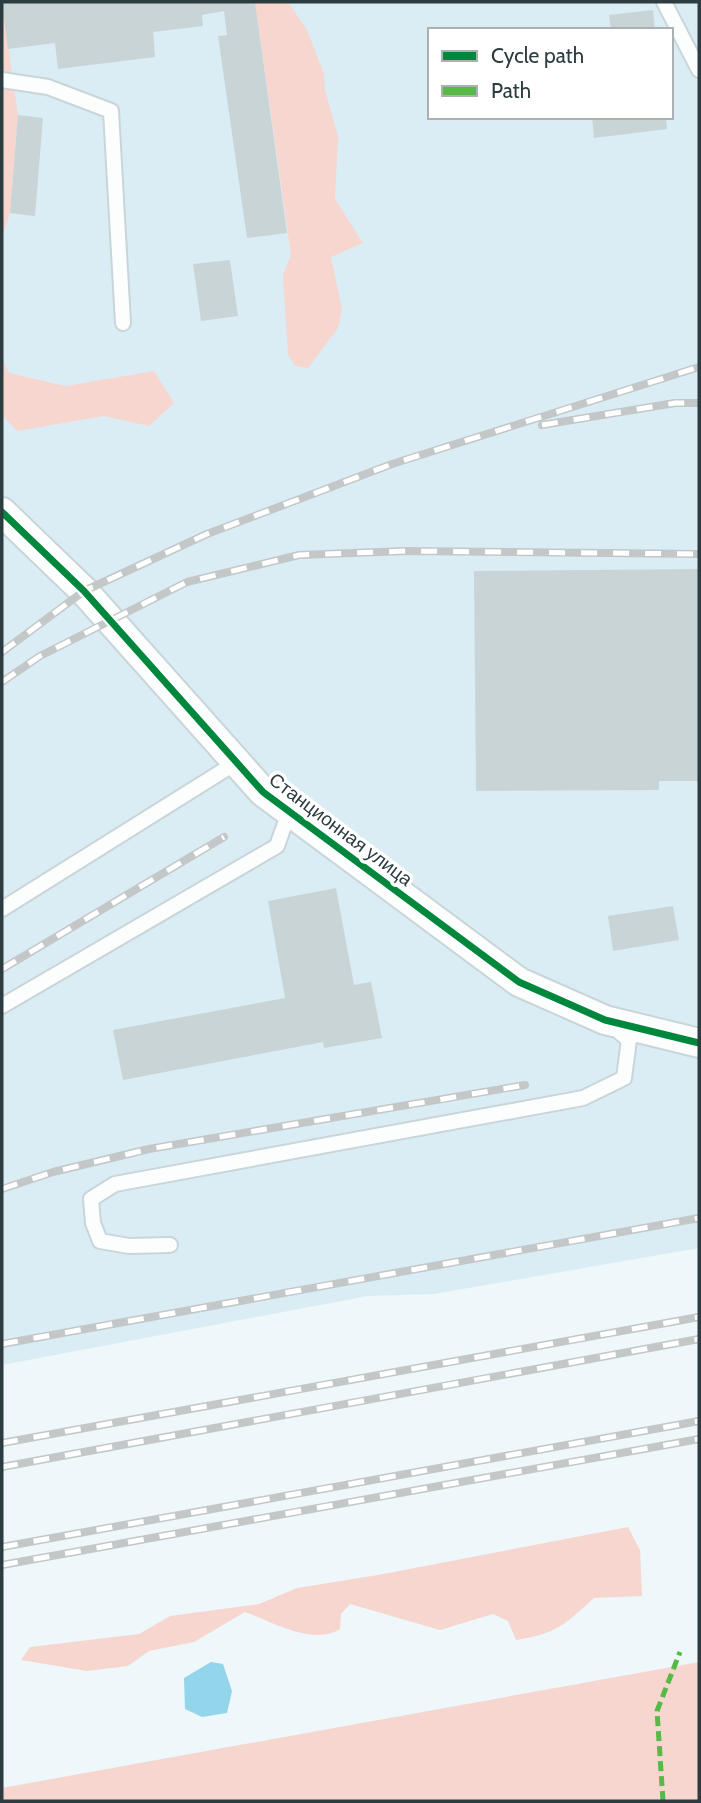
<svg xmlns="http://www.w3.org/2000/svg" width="701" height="1803" font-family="Cabin,sans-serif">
<rect width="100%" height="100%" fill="#eef7fa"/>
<path fill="#daedf4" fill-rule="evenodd" d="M 2,2 L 699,2 L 699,1248 L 434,1294 L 368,1296 L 2,1365 ZM 430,30 L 671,30 L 671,117 L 430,117 Z"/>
<path fill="#f7d6cf" d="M 2,2 L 18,115 L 10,213 L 3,235 L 2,306 Z
M 255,2 L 288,2 L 307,30 L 324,74 L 325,90 L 338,136 L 335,199 L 363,243 L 331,257 L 342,309 L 338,328 L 308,368 L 295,366 L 288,354 L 283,275 L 291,255 Z
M 2,358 L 9,373 L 66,386 L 154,371 L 174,403 L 149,426 L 104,416 L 17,431 L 2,415 Z
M 628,1527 L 640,1550 L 642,1596 L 594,1598 C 565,1624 557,1634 516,1640 L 508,1621 L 493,1614 L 440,1630 L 350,1604 L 341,1614 L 340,1629 C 313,1646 273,1622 245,1612 L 194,1642 L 149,1651 L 128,1666 L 87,1671 L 21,1660 L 30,1647 L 139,1634 L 170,1616 L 259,1604 L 297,1588 L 378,1575 Z
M 699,1662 L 699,1801 L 2,1801 L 2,1788 Z"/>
<path fill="#93d5ea" d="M 211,1662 L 223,1664 L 232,1691 L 227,1713 L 202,1717 L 185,1709 L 184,1678 Z"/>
<path fill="#c9d4d7" d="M 2,2 L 255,2 L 287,233 L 247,238 L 218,36 L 227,35 L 224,11 L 202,15 L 203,26 L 153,32 L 155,57 L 58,69 L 55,43 L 8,49 Z
M 653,10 L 655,30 L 611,30 L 609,15 Z
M 18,115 L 43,118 L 35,216 L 10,213 Z
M 592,117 L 666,117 L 667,129 L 594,138 Z
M 230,260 L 238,316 L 201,321 L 193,264 Z
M 699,569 L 699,781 L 659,781 L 659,790 L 476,791 L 474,571 Z
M 336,888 L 354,985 L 371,982 L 382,1038 L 324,1048 L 323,1042 L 123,1080 L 113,1030 L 285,998 L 268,901 Z
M 673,906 L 679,940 L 613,951 L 608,916 Z"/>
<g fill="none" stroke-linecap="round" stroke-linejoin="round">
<g stroke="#c9d5d8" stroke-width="18">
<path id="lane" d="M 664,2 L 699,70
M 2,80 L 48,87 L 111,111 L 123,323
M 2,909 L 237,762
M 2,1006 L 277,846 L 289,812
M 170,1245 L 129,1246 L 100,1241 L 93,1223 L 91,1199 L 115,1184 L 583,1098 L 624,1078 L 629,1040 L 617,1030"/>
</g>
<g stroke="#c9d5d8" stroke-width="32">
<path id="street" d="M 2,512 L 84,591 L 263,792 L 519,982 L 605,1020 L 699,1043"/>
</g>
<use href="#lane" stroke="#fcfefe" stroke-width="14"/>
<use href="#street" stroke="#fcfefe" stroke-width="28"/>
<g stroke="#c4c7c8" stroke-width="8">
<path id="rail" d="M 542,425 L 675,403 L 699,403
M 2,652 L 84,591 L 207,534 L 392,464 L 699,367
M 2,682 L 40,656 L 187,582 L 299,555 L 406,551 L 699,554
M 2,969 L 224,837
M 2,1189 L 53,1172 L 149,1149 L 525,1085
M 2,1344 L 699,1218
M 2,1443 L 699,1317
M 2,1467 L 699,1339
M 2,1547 L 699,1421
M 2,1565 L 699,1439"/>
</g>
<use href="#rail" stroke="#fff" stroke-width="5" stroke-dasharray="16" stroke-linecap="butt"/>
<path stroke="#58b947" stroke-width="5" stroke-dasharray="10 5" stroke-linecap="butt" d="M 663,1801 L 657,1711 L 680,1652"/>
<g stroke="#fff" stroke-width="11">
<path id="cycleway" d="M 2,512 L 84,591 L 263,792 L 519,982 L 605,1020 L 699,1043"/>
</g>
<use href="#cycleway" stroke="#00873e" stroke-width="7"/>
</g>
<g text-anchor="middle" stroke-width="7" stroke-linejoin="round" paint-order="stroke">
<g font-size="19" fill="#2d3c41" stroke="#fff">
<text transform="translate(341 829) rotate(37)" y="7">Станционная улица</text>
</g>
</g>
<rect width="701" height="1803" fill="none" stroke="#2d3c41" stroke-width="7"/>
<rect x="428" y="28" width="245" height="91" fill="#ffffff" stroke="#abb1b3" stroke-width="2"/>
<rect x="442" y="51" width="35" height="10" fill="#00873e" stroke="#abb1b3" stroke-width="2"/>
<text x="491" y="63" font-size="21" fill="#2d3c41">Cycle path</text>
<rect x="442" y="86" width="35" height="10" fill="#58b947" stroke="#abb1b3" stroke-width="2"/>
<text x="491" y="98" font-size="21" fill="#2d3c41">Path</text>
</svg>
